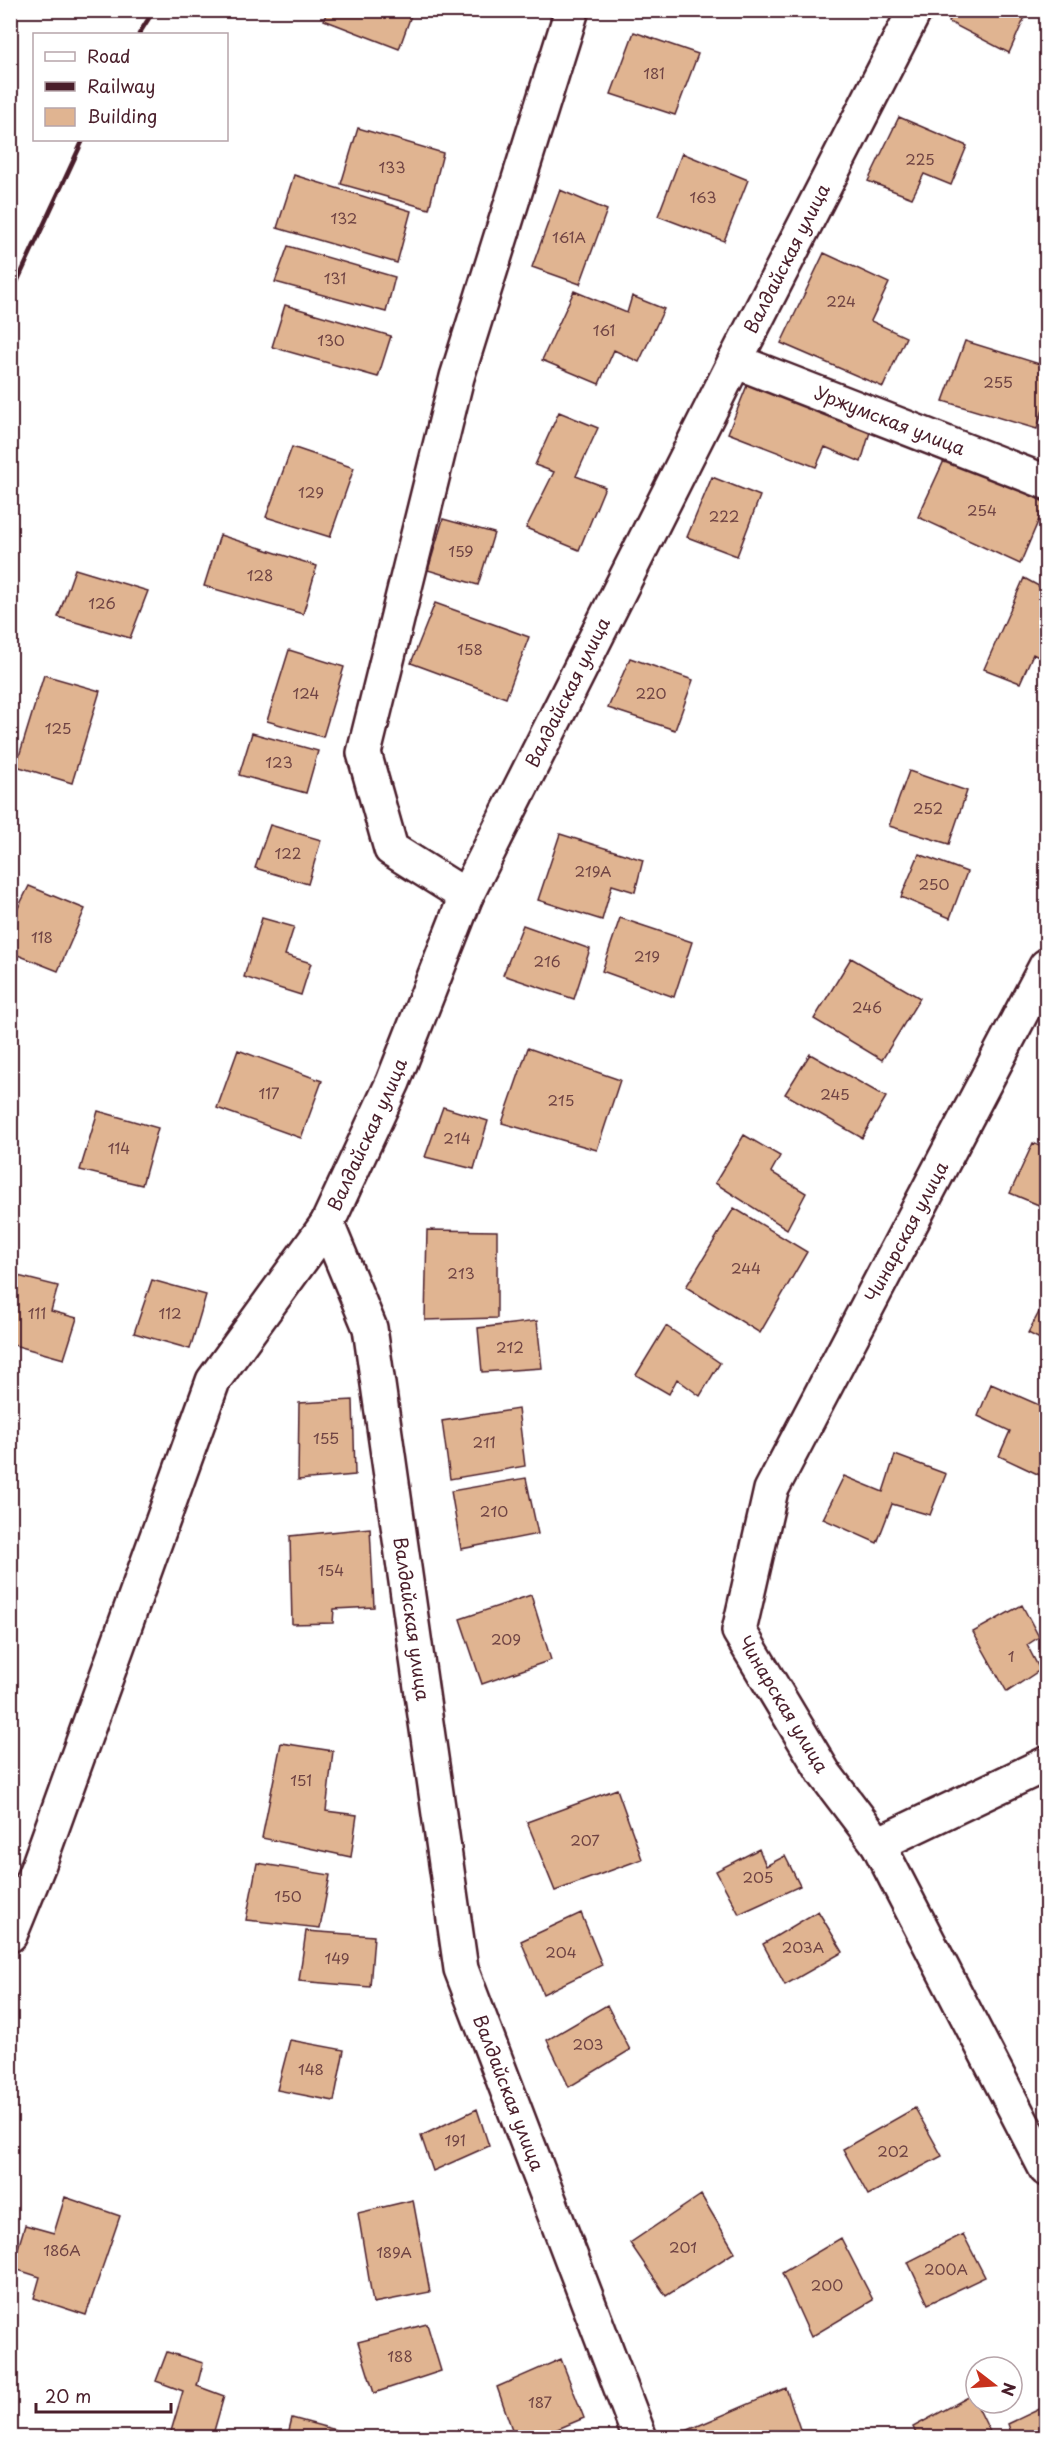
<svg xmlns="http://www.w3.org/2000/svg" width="1057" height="2448" font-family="'Playpen Sans',sans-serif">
<rect width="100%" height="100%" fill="#fff"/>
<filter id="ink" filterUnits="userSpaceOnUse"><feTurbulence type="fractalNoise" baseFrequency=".0167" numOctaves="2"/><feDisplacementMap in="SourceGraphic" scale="12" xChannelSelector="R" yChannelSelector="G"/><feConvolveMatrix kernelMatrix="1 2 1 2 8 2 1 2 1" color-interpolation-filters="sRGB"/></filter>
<g filter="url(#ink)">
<path fill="#e0b491" stroke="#4a1f2b" stroke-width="1.5" d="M 327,10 L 413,10 L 399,49 L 324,20 Z
M 954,10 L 1028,10 L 1009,53 L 949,22 Z
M 634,32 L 698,54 L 675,115 L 611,94 Z
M 899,117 L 967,146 L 951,185 L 924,174 L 912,198 L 868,181 Z
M 358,128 L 443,153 L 429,209 L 341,184 Z
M 682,153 L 748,180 L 724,241 L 658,216 Z
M 294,175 L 411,211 L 397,263 L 277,228 Z
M 560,190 L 607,210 L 580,284 L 532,267 Z
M 288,246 L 395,277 L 386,312 L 275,282 Z
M 824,253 L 889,283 L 871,321 L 906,337 L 883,387 L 781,343 Z
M 574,291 L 627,313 L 632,296 L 664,309 L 639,362 L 614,350 L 599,384 L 542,360 Z
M 285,305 L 391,336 L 378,377 L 272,347 Z
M 965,341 L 1046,366 L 1046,400 L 1037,429 L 943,401 Z
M 748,383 L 870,432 L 861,462 L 825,447 L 816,467 L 728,433 Z
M 559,412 L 598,428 L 576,476 L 605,487 L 579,550 L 526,528 L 554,472 L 535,465 Z
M 292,447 L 354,468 L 330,537 L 266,517 Z
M 947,454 L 1046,503 L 1020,564 L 918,517 Z
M 712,477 L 760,496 L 737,556 L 687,537 Z
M 443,519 L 494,533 L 478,585 L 428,570 Z
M 220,535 L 317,566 L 303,614 L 204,586 Z
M 75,569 L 148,591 L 130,638 L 58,617 Z
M 1024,578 L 1046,590 L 1046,661 L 1033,654 L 1020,683 L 984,669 Z
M 435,603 L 529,637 L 506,698 L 411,663 Z
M 289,650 L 344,667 L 323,737 L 267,721 Z
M 630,658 L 693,680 L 675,730 L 608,708 Z
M 44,675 L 100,691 L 72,783 L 16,766 Z
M 252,733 L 318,751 L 306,793 L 239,775 Z
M 909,771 L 967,791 L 949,844 L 889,826 Z
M 270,825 L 321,840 L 308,884 L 255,868 Z
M 560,834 L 643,860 L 635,892 L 612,885 L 602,920 L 538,900 Z
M 919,854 L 967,872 L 950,918 L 901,897 Z
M 29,886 L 85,909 L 58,971 L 10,952 L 10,924 Z
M 262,918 L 294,927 L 285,955 L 311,963 L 301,995 L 244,977 Z
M 620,918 L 692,942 L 674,997 L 602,971 Z
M 523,925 L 590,949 L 574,999 L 503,975 Z
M 851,958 L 920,998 L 882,1060 L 814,1019 Z
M 528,1048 L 620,1080 L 597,1150 L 502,1123 Z
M 238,1050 L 322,1081 L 301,1138 L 217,1108 Z
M 810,1054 L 886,1097 L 862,1138 L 785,1094 Z
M 443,1107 L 488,1121 L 474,1169 L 425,1157 Z
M 98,1111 L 158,1128 L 142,1185 L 80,1170 Z
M 744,1135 L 780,1156 L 771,1172 L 806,1193 L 787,1229 L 715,1183 Z
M 1033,1143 L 1046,1149 L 1046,1208 L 1010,1193 Z
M 734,1208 L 807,1252 L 760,1333 L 686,1287 Z
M 427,1230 L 497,1231 L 497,1318 L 425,1320 Z
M 10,1274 L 58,1286 L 51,1311 L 77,1318 L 64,1359 L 10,1344 Z
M 152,1280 L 206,1295 L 190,1349 L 134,1333 Z
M 1046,1299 L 1046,1342 L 1028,1333 Z
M 537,1321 L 542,1368 L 482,1372 L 478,1328 Z
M 666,1326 L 720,1363 L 700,1396 L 677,1379 L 669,1394 L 636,1375 Z
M 991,1384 L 1046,1408 L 1046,1478 L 999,1456 L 1010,1431 L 978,1416 Z
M 353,1400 L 355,1475 L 298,1480 L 299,1403 Z
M 518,1409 L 525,1466 L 450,1479 L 442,1421 Z
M 895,1455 L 946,1474 L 930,1515 L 892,1504 L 877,1543 L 823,1519 L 844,1476 L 883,1492 Z
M 526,1478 L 538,1534 L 461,1549 L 451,1491 Z
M 370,1528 L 374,1607 L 334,1609 L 333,1623 L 292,1624 L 290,1536 Z
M 531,1595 L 551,1660 L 482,1684 L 460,1619 Z
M 1022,1605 L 1039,1637 L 1027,1645 L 1040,1670 L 1007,1692 L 973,1632 Z
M 281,1743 L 333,1751 L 326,1811 L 357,1815 L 351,1857 L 262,1838 Z
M 617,1789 L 642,1859 L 555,1891 L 527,1822 Z
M 759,1849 L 766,1866 L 785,1856 L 800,1886 L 739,1914 L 716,1871 Z
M 257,1863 L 330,1875 L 320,1928 L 246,1920 Z
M 818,1911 L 843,1952 L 785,1985 L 763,1944 Z
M 581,1913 L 602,1965 L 543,1994 L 521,1941 Z
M 306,1931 L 374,1936 L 370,1987 L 299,1981 Z
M 607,2005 L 630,2050 L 569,2087 L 547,2040 Z
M 290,2040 L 344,2050 L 334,2101 L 277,2090 Z
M 915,2108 L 942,2156 L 868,2195 L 843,2149 Z
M 477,2109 L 489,2146 L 433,2171 L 421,2136 Z
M 701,2195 L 735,2252 L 666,2296 L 630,2243 Z
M 65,2197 L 120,2216 L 86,2315 L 34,2298 L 40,2277 L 12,2268 L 25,2225 L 54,2233 Z
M 413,2200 L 430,2292 L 373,2303 L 358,2213 Z
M 963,2234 L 985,2277 L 928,2304 L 908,2262 Z
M 841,2238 L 873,2300 L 811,2337 L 782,2273 Z
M 427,2324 L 441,2371 L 374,2393 L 358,2342 Z
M 167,2352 L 203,2363 L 197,2386 L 224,2396 L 212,2438 L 169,2438 L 183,2391 L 156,2381 Z
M 561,2359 L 584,2418 L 536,2438 L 515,2438 L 497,2387 Z
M 786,2388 L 803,2438 L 689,2438 L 686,2431 Z
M 972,2395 L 993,2438 L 918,2438 L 913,2427 Z
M 1046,2406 L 1046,2438 L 1013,2438 L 1008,2424 Z
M 292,2418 L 351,2434 L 350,2438 L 287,2438 Z"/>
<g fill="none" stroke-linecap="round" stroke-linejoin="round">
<g stroke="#4a1f2b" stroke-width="38">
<g id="minor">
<path id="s1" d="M 735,361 L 1046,482"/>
<path d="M 466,896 L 391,849 L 364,753 L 457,377 L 572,10"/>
<path id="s2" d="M 1046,966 L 771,1490 L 739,1631 L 824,1773 L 878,1844 L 1046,2169"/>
<path d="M 878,1844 L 1046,1764"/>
<path d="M 10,1935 L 39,1864 L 213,1381 L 327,1224"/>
<path id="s3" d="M 640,2438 L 461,1969 L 370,1328 L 327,1224 L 393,1082 L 466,896 L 735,361 L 915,10"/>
</g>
</g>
<use href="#minor" stroke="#fff" stroke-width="33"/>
<path stroke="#4a1f2b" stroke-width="4.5" d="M 139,34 L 154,10
M 10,297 L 83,140"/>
</g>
</g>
<g text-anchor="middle" stroke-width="5" stroke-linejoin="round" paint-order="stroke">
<g font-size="15" fill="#704444">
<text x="654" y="79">181</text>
<text x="920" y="165">225</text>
<text x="392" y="173">133</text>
<text x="703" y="203">163</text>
<text x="344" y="224">132</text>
<text x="569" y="243">161А</text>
<text x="335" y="284">131</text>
<text x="841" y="307">224</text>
<text x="604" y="336">161</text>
<text x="331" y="346">130</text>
<text x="998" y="388">255</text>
<text x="311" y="498">129</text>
<text x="982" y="516">254</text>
<text x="724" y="522">222</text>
<text x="461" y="557">159</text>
<text x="260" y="581">128</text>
<text x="102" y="609">126</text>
<text x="470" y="655">158</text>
<text x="306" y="699">124</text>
<text x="651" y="699">220</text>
<text x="58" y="734">125</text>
<text x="279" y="768">123</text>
<text x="928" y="814">252</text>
<text x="288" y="859">122</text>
<text x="593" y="877">219А</text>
<text x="934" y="890">250</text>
<text x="42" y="943">118</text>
<text x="647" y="962">219</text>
<text x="547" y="967">216</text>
<text x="867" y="1013">246</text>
<text x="269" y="1099">117</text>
<text x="835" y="1100">245</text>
<text x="561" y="1106">215</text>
<text x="457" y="1144">214</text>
<text x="119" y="1154">114</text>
<text x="746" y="1274">244</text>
<text x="461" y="1279">213</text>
<text x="37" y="1319">111</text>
<text x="170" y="1319">112</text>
<text x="510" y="1353">212</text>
<text x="326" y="1444">155</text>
<text x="484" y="1448">211</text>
<text x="494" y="1517">210</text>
<text x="331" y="1576">154</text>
<text x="506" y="1645">209</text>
<text x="1011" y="1662">1</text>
<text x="301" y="1786">151</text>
<text x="585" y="1846">207</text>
<text x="758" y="1883">205</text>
<text x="288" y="1902">150</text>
<text x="803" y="1953">203А</text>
<text x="561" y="1958">204</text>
<text x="337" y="1964">149</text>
<text x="588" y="2050">203</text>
<text x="311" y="2075">148</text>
<text x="455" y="2146">191</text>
<text x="893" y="2157">202</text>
<text x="683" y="2253">201</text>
<text x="62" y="2256">186А</text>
<text x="394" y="2258">189А</text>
<text x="946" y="2275">200А</text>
<text x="827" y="2291">200</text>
<text x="400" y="2362">188</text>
<text x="540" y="2408">187</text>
</g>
<g font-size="18" fill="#4a1f2b" stroke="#fff">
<text dy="6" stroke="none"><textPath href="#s3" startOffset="2332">Валдайская улица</textPath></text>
<text dy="6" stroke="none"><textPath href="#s1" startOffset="166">Уржумская улица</textPath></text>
<text dy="6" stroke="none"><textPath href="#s3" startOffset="1846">Валдайская улица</textPath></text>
<text dy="6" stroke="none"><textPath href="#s3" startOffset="1360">Валдайская улица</textPath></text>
<text transform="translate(907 1232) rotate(-62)" y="6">Чинарская улица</text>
<text transform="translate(411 1619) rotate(82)" y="6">Валдайская улица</text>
<text dy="6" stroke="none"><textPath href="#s2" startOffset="822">Чинарская улица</textPath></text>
<text transform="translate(508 2093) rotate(69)" y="6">Валдайская улица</text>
</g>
</g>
<rect width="1057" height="2448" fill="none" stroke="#fff" stroke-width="36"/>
<rect x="18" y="18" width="1021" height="2412" fill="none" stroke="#4a1f2b" stroke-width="2" filter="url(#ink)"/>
<rect x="33" y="33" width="195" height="108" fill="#ffffff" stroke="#b7a5aa" stroke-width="1.5"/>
<rect x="45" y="52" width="30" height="9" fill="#ffffff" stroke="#b7a5aa" stroke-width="1.5"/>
<text x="87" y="63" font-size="18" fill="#4a1f2b">Road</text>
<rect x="45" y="82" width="30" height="9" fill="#4a1f2b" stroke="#b7a5aa" stroke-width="1.5"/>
<text x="87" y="93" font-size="18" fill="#4a1f2b">Railway</text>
<rect x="45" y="108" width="30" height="18" fill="#e0b491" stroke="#b7a5aa" stroke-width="1.5"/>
<text x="87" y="123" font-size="18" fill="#4a1f2b">Building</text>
<g transform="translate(994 2385) rotate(107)"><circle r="28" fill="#ffffff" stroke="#b7a5aa" stroke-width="1.5"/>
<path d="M0-4.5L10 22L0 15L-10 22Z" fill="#c8321e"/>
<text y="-9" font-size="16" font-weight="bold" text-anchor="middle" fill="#4a1f2b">N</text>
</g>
<path d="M36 2403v9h135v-9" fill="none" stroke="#4a1f2b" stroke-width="3"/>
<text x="45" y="2403" font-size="18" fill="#4a1f2b" stroke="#ffffff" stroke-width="4.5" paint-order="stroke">20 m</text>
</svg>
